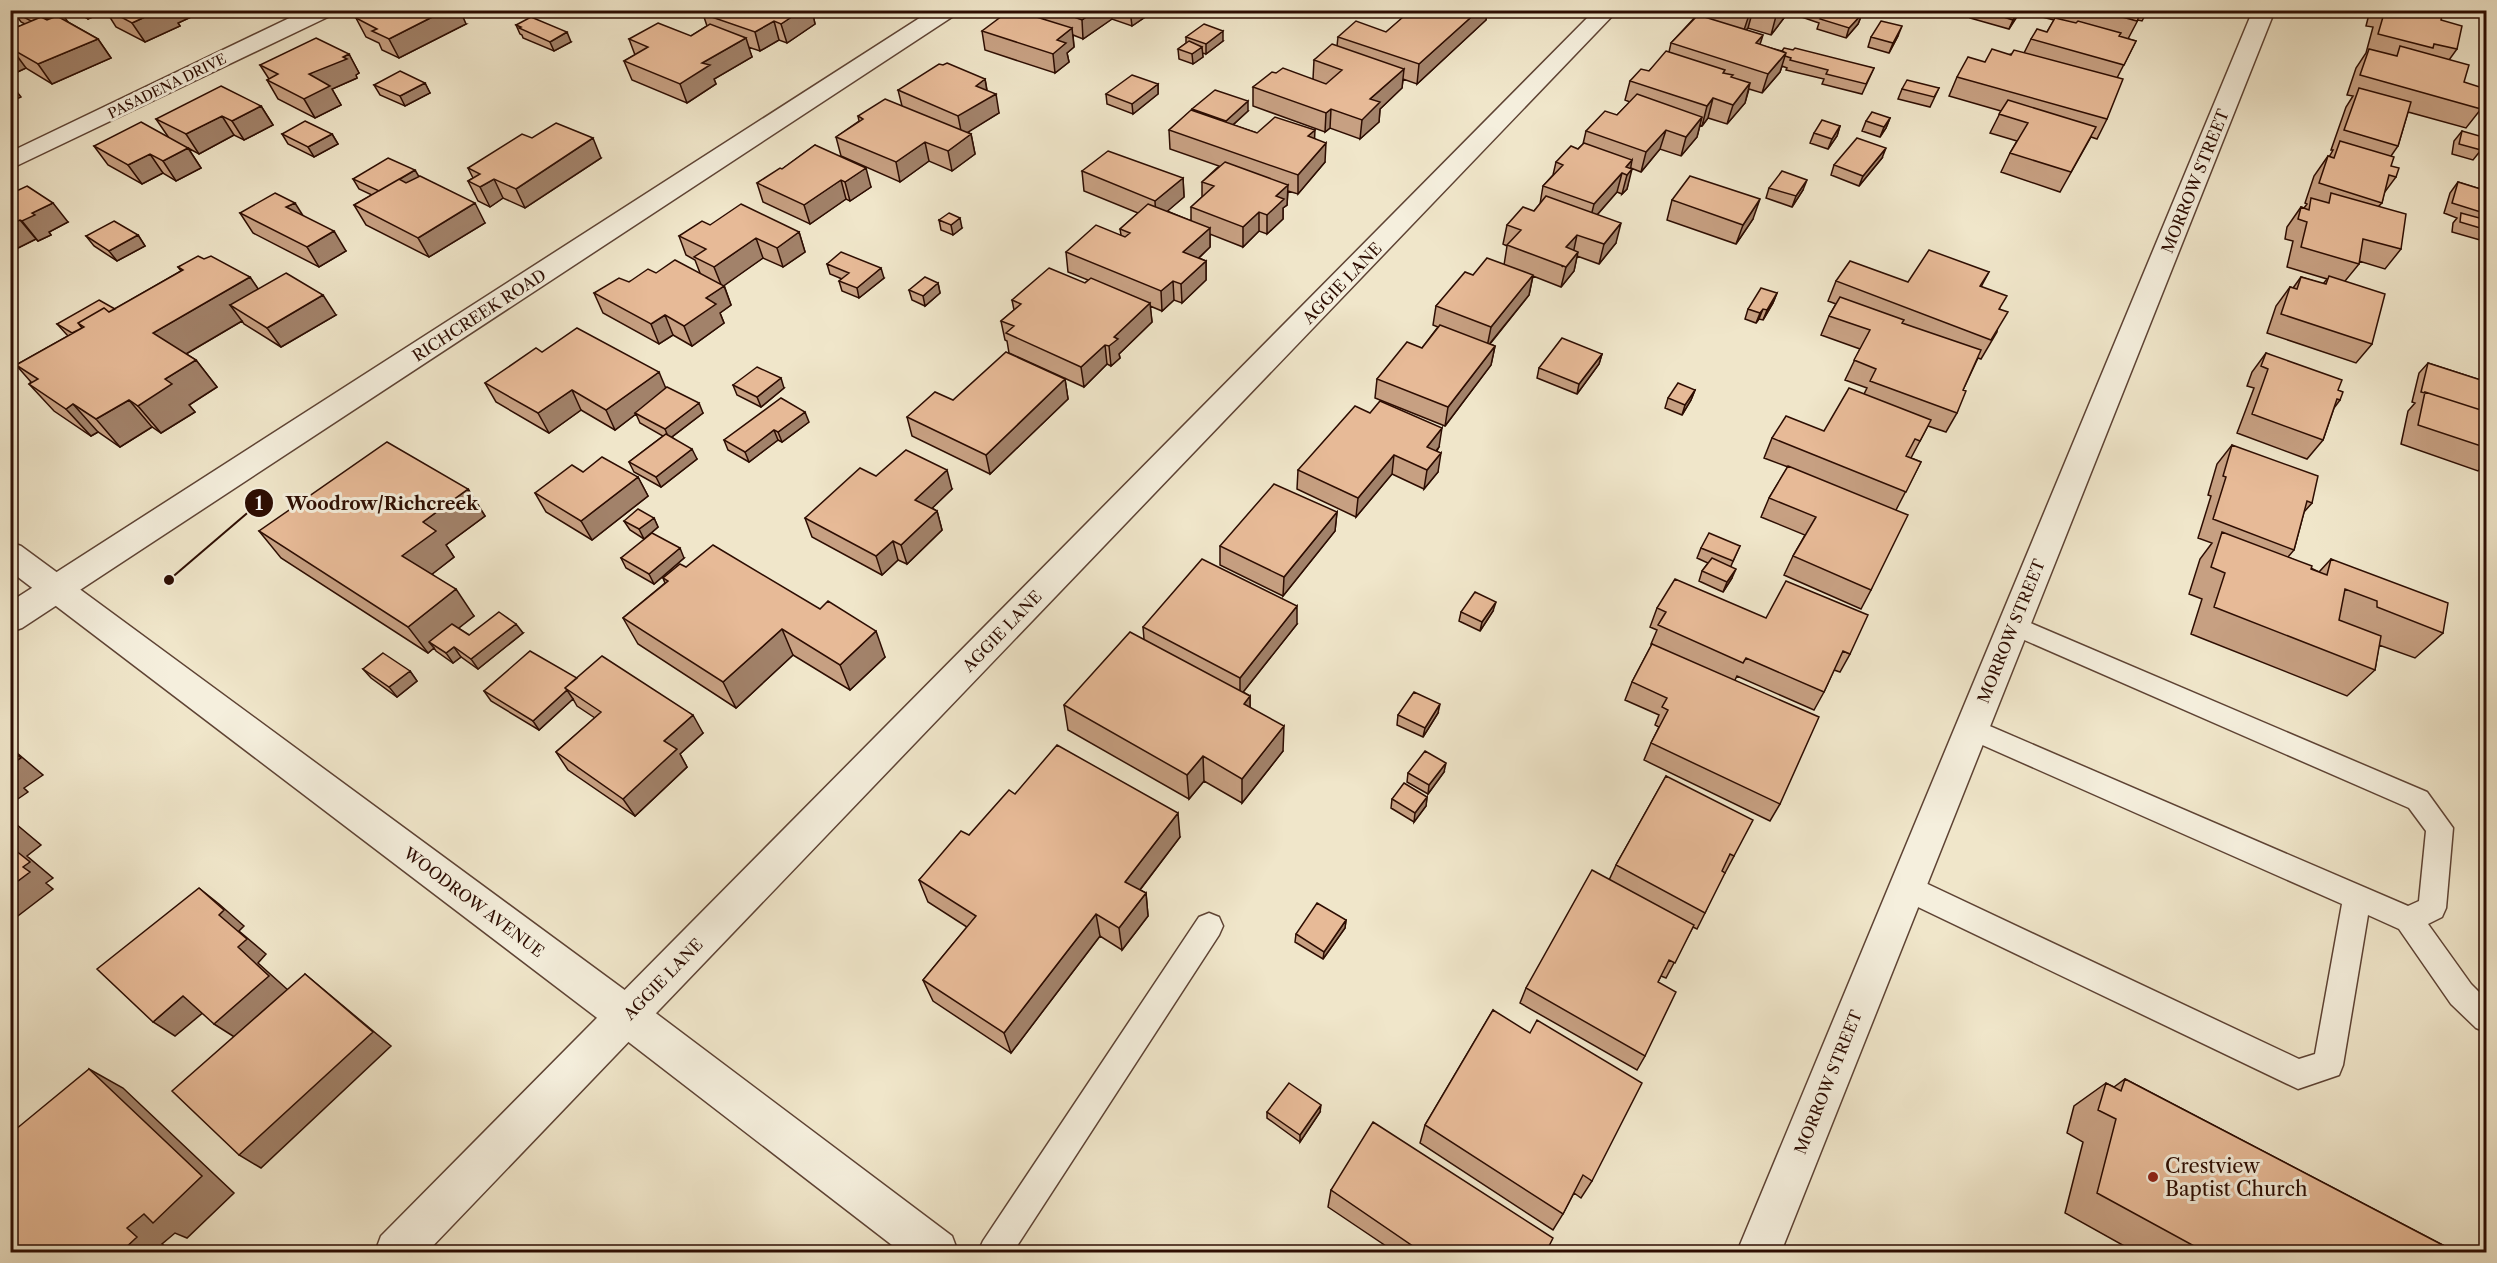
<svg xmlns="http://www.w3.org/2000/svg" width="2497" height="1263" font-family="'Libre Caslon Text',serif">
<rect width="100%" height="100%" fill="#f0e6ca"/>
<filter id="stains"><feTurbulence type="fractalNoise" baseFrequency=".00333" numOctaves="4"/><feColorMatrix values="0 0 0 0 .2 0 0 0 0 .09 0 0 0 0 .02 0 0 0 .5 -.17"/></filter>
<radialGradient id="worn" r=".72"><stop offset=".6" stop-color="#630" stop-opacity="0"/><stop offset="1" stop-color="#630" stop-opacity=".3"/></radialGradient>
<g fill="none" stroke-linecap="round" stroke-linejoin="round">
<g stroke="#5e4334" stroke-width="3">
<path id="service" d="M 2014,616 L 2427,792 L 2453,828 L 2446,908 L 2442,917 L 2428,924 L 2471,984 L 2486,999 L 2486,1032 L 2476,1028 L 2451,1004 L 2399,929 L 2368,915 L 2343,1065 L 2339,1075 L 2298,1089 L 1897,897 L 1893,888 L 1897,879 L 1907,876 L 1917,879 L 2299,1059 L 2315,1054 L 2342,904 L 1962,736 L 1958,729 L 1962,722 L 1971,718 L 2408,906 L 2419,901 L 2426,831 L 2409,808 L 2006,632 L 2002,625 L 2006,618 Z
M 1209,913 L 1219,917 L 1223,926 L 1219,935 L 1013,1252 L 978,1252 L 983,1241 L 1199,917 Z"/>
</g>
<g stroke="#5e4334" stroke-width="3">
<path id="minor" d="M 306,10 L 334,10 L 332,15 L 10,169 L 10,152 Z
M 932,10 L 957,10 L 955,15 L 22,628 L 10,632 L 10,602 Z
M 1595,10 L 1618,10 L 427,1252 L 375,1252 L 381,1236 Z"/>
</g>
<g stroke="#5e4334" stroke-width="3">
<path id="tertiary" d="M 2253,10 L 2275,10 L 1781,1252 L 1737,1252 Z
M 10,542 L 21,546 L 641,1002 L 952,1236 L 958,1252 L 901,1252 L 613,1030 L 10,571 Z"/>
</g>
<use href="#service" fill="#f5efdd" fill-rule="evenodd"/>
<use href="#minor" fill="#f5efdd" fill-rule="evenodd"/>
<use href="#tertiary" fill="#f5efdd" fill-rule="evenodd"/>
</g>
<path fill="#c7a082" stroke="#2d0d02" stroke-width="1.5" d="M 72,10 L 206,10 L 178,23 L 180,26 L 145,42 L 116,27 L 106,11 L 88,19 Z
M 626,10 L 641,10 L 633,15 Z
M 709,10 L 831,10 L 824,15 L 812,11 L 815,24 L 787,43 L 779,40 L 760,51 L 748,47 L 752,57 L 714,79 L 716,84 L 687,103 L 632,80 L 624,61 L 635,55 L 629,39 L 691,36 L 707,26 L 703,14 Z
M 1029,10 L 1148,10 L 1148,15 L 1132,26 L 1112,19 L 1083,39 L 1073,35 L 1074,47 L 1067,53 L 1069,62 L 1055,73 L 985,50 L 982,31 L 1029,15 Z
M 1404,10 L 1487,10 L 1486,20 L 1417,84 L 1403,79 L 1402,88 L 1380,109 L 1379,122 L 1360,139 L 1330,128 L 1325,132 L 1253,106 L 1253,87 L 1276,73 L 1313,79 L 1314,60 L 1337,46 L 1338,37 L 1386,32 L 1404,17 Z
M 1699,10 L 1790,10 L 1771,35 L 1748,28 L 1746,30 L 1760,45 L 1782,51 L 1874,68 L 1862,94 L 1822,84 L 1824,79 L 1786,70 L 1787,68 L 1782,66 L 1780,72 L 1762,93 L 1749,89 L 1745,103 L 1727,124 L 1708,118 L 1702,126 L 1700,125 L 1697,137 L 1681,156 L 1660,149 L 1641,172 L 1631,168 L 1627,189 L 1622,194 L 1617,192 L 1597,215 L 1616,243 L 1599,264 L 1577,256 L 1574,271 L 1561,287 L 1533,276 L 1529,295 L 1490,344 L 1495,346 L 1491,365 L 1445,426 L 1375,398 L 1377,379 L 1422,348 L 1438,327 L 1433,325 L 1436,306 L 1473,275 L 1504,265 L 1507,246 L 1503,244 L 1507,225 L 1534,211 L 1540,204 L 1543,186 L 1553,175 L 1556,162 L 1578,149 L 1583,144 L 1586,131 L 1617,115 L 1630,102 L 1625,100 L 1630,81 L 1649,71 L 1669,52 L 1671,43 L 1697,15 Z
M 1791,10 L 1850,10 L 1862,14 L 1858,24 L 1846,38 L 1817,29 L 1819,23 L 1790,13 Z
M 1973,10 L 2020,10 L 2009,29 L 1970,18 Z
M 2032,10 L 2148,10 L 2142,21 L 2138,20 L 2128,39 L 2136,41 L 2117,78 L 2107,119 L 2097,139 L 2091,137 L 2060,192 L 2001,172 L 2010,153 L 2017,141 L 1990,133 L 2001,111 L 1949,96 L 1957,77 L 1985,62 L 2011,54 L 2024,53 L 2031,39 L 2047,32 L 2054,20 L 2030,14 Z
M 2373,10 L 2442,10 L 2441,12 L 2438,11 L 2436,13 L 2457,49 L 2449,60 L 2481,109 L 2466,128 L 2408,112 L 2398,146 L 2391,156 L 2391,166 L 2396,177 L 2384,193 L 2382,203 L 2379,206 L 2401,249 L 2385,269 L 2359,261 L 2359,264 L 2345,281 L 2372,344 L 2356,363 L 2267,333 L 2276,306 L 2290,287 L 2293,288 L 2301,277 L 2323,284 L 2327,279 L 2287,267 L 2293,241 L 2285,239 L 2287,227 L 2301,207 L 2304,208 L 2307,204 L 2305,203 L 2314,176 L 2328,156 L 2329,157 L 2333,150 L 2331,150 L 2346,107 L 2353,96 L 2347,95 L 2356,68 L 2366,53 L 2373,27 L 2366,26 L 2368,18 Z
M 14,12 L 68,22 L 98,39 L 111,58 L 52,84 L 26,68 L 11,75 L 10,30 L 25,24 L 21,22 Z
M 356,18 L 466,24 L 399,58 L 382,50 L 379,43 L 366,37 Z
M 516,25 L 571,42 L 554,51 L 523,38 L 522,35 L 520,34 Z
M 1898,36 L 1889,53 L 1868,47 L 1871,37 Z
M 1186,37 L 1223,41 L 1206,54 L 1202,53 L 1203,57 L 1193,64 L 1179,59 L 1178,49 L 1186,43 Z
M 349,54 L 359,73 L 356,75 L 357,78 L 332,89 L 341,105 L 315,118 L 278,99 L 267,80 L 269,79 L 260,65 Z
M 985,79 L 987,90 L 999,113 L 967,132 L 971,134 L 975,154 L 952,171 L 929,161 L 900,182 L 841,156 L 836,137 L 859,121 L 858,116 L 902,106 L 898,90 Z
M 425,83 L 430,93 L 405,106 L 380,95 L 374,85 Z
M 1158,84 L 1158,94 L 1133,114 L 1107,104 L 1106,94 Z
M 1939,88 L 1930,107 L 1898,99 L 1902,89 Z
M 261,106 L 273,125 L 244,140 L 234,135 L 199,154 L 188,148 L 201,168 L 176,181 L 163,173 L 142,184 L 108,165 L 94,146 L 169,138 L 156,119 Z
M 1192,109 L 1248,111 L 1233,125 L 1257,133 L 1315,139 L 1325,162 L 1298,194 L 1288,191 L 1287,205 L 1283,208 L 1283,219 L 1267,234 L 1259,231 L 1243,247 L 1210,234 L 1210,247 L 1199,258 L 1206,261 L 1206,280 L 1182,303 L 1174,300 L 1162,311 L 1150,306 L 1152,322 L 1119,354 L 1120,358 L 1111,366 L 1107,364 L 1084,387 L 1009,353 L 1007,341 L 1005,340 L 1001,321 L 1014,310 L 1012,300 L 1085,283 L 1088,280 L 1068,272 L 1066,252 L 1121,235 L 1120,229 L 1138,213 L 1084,191 L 1082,171 L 1183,178 L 1184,197 L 1167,211 L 1191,221 L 1191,207 L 1202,197 L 1202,182 L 1219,166 L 1170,149 L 1169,130 L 1192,110 Z
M 1890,118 L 1886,128 L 1880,137 L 1862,131 L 1866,121 Z
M 1840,126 L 1837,136 L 1828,149 L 1810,143 L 1814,133 Z
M 2462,131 L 2481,150 L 2473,160 L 2452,154 L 2454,141 Z
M 282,134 L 332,134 L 338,144 L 314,157 L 288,144 Z
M 532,138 L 601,158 L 525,208 L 503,198 L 490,207 L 478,201 L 468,181 L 473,178 L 468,168 Z
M 815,145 L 871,187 L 850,201 L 846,199 L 810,224 L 763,202 L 757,183 L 782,169 Z
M 1882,158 L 1859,186 L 1831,175 L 1834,165 Z
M 419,176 L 485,223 L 429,257 L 366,225 L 354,205 L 372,195 L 359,189 L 353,179 Z
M 2458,182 L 2487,191 L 2487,242 L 2452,232 L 2453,223 L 2457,218 L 2444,213 L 2450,193 Z
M 1769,188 L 1803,190 L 1792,207 L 1766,198 Z
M 10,194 L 68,222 L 49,232 L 51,235 L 38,241 L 36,239 L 10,252 Z
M 1672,200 L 1753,219 L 1736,244 L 1667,220 Z
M 240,213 L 302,215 L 346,251 L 319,267 L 253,233 Z
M 939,220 L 962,228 L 953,235 L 941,230 Z
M 710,225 L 799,232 L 805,252 L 783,267 L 763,258 L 724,285 L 731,305 L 720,313 L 724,323 L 692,346 L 673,335 L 659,344 L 603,313 L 594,293 L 656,273 L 700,273 L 695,260 L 686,255 L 679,236 Z
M 138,235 L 145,246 L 117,261 L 94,246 L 86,236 Z
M 204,259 L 250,277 L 258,289 L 336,315 L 281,347 L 244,324 L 242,321 L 186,354 L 196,360 L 217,387 L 189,405 L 195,412 L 161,433 L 152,427 L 120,447 L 98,432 L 91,436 L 54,411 L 29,384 L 31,382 L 16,365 L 68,336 L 57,324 L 115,309 L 181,271 L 178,267 Z
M 827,264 L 884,278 L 859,298 L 842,291 L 839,281 L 842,279 L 830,274 Z
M 1989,272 L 1981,287 L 2000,309 L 1997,332 L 1981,359 L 1978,358 L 1963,390 L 1957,413 L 1946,432 L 1928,426 L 1911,458 L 1921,462 L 1896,510 L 1871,590 L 1861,609 L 1784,575 L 1793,556 L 1805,535 L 1761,517 L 1769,498 L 1788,467 L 1764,458 L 1772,438 L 1824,431 L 1864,394 L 1867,388 L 1845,380 L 1860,349 L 1821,335 L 1829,316 L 1836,304 L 1828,301 L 1836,281 L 1908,282 Z
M 938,283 L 940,293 L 925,306 L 912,300 L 909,290 Z
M 1777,293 L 1773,303 L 1763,320 L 1759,319 L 1756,323 L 1745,319 L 1748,309 Z
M 542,352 L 666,388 L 703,413 L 672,437 L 697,459 L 661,487 L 634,472 L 629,462 L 663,436 L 640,423 L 636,414 L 615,430 L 581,410 L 549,433 L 496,402 L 485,383 Z
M 2266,353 L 2338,390 L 2340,400 L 2334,408 L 2323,440 L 2307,459 L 2237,433 L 2254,388 L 2247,386 L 2252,372 Z
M 1602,354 L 1599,364 L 1577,394 L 1537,378 L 1539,368 Z
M 2428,363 L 2487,382 L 2487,462 L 2478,471 L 2401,444 L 2408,411 L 2415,403 L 2412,402 L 2419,373 Z
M 1065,379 L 1068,399 L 990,474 L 912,436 L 907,417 L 953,400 Z
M 733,385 L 784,388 L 761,407 L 737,395 Z
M 1695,390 L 1691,400 L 1682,415 L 1665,408 L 1668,398 Z
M 809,422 L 782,442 L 778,440 L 749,462 L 728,450 L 724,440 Z
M 2232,445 L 2312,503 L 2304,512 L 2294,550 L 2288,557 L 2319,572 L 2331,559 L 2443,633 L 2415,658 L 2379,645 L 2375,670 L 2347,696 L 2191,634 L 2202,599 L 2189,594 L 2200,559 L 2212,543 L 2198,538 L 2211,496 L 2208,495 L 2217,464 Z
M 1439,447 L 1437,451 L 1438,472 L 1424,489 L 1392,474 L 1356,517 L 1297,489 L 1298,470 Z
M 876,476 L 952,489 L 932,508 L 937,511 L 942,530 L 907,564 L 898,560 L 882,575 L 812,537 L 805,518 Z
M 638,477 L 648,496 L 592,540 L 546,512 L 535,493 Z
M 468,489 L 485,516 L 446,545 L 454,557 L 432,574 L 474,616 L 458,628 L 469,635 L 523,633 L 478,669 L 461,657 L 453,663 L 436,651 L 434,648 L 428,653 L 281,558 L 259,531 Z
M 1337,512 L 1335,531 L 1283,596 L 1220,565 L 1220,546 Z
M 654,518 L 658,527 L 644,539 L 630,530 L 624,521 Z
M 1740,546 L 1731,566 L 1732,578 L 1723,592 L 1699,581 L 1702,571 L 1708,563 L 1697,558 L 1701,548 Z
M 621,558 L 684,558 L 654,584 L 626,568 Z
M 686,567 L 820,609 L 885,657 L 850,690 L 793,655 L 736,708 L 638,644 L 623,618 L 665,583 L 663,578 Z
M 1657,608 L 1766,618 L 1850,654 L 1840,672 L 1834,670 L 1824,692 L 1814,710 L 1737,676 L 1735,680 L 1780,804 L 1770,821 L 1644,760 L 1651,743 L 1659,727 L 1655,725 L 1659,715 L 1625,700 L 1632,682 L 1652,644 L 1651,644 L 1657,630 L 1650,627 Z
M 1493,611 L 1480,631 L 1459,621 L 1461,612 Z
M 1297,624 L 1243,692 L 1250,696 L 1250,708 L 1283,751 L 1242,803 L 1204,781 L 1189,799 L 1068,730 L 1064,705 L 1144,639 L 1143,627 Z
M 363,669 L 410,671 L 417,681 L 397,697 L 371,678 Z
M 577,678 L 703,733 L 680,754 L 687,767 L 635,816 L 568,770 L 556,752 L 595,718 L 577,706 L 573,699 L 539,730 L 491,701 L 484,691 Z
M 1438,713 L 1423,737 L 1397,725 L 1398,715 Z
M 1444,772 L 1428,794 L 1407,782 L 1408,773 Z
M 1666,776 L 1734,856 L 1725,873 L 1723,872 L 1705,913 L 1697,929 L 1693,927 L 1666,978 L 1661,976 L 1658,982 L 1645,1056 L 1637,1070 L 1520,1003 L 1526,988 L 1609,880 L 1616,865 Z
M 1015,794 L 1180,837 L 1140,890 L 1146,893 L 1148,916 L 1122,950 L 1100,936 L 1011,1053 L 933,1001 L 923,980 L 967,927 L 928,902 L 919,880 Z
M 1427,797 L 1426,806 L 1414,822 L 1391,808 L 1392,799 Z
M 1346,920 L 1345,928 L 1323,959 L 1295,942 L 1296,934 Z
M 1493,1010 L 1592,1181 L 1581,1198 L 1574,1193 L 1563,1214 L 1553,1230 L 1420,1143 L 1425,1125 Z
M 2125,1079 L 2456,1252 L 2135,1252 L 2065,1213 L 2083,1142 L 2067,1133 L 2074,1106 L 2106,1083 L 2114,1087 Z
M 1267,1112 L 1320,1112 L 1300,1142 L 1267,1118 Z
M 1331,1190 L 1546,1252 L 1395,1252 L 1328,1207 Z"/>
<path fill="#a2826a" stroke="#2d0d02" stroke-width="1.5" d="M 83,10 L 105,10 L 106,11 L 88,19 Z
M 160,10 L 206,10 L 178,23 L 180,26 L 145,42 L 132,23 Z
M 446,10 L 460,10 L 466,24 L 399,58 L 389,39 Z
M 632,10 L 641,10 L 633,15 Z
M 802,10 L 812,10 L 815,24 L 787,43 L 781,24 Z
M 822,10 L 831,10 L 824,15 Z
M 1096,10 L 1111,10 L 1112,19 L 1083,39 L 1082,20 Z
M 1130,10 L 1148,10 L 1148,15 L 1132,26 Z
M 1479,10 L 1487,10 L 1486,20 L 1417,84 L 1419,64 Z
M 1752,10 L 1753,10 L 1748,28 L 1743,33 L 1749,15 Z
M 1781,10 L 1790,10 L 1771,35 L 1776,16 Z
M 2020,10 L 2017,17 L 2009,29 L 2013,20 Z
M 61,12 L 68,22 L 35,23 Z
M 1862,14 L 1858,24 L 1846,38 L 1849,28 Z
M 774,21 L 779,40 L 760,51 L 755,32 Z
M 1902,26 L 1898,36 L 1889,53 L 1893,43 Z
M 1072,28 L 1074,47 L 1067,53 L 1069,62 L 1055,73 L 1053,54 L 1057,40 Z
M 1223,31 L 1223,41 L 1206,54 L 1206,44 Z
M 567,32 L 571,42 L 554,51 L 550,42 Z
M 1763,35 L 1757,54 L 1756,43 Z
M 746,38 L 752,57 L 714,79 L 716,84 L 687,103 L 680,84 L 702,63 Z
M 98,39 L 111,58 L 52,84 L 38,64 Z
M 1202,47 L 1203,57 L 1193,64 L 1192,54 Z
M 10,49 L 12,49 L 26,68 L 11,75 Z
M 1786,53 L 1780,72 L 1762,93 L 1768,74 Z
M 349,54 L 359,73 L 356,75 L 357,78 L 332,89 L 341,105 L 315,118 L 304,99 L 309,74 Z
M 1404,69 L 1402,88 L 1380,109 L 1379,122 L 1360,139 L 1362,120 L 1370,99 Z
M 985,79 L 988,98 L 996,94 L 999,113 L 962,136 L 958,116 L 976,86 Z
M 10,83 L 21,97 L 10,102 Z
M 425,83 L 430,93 L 405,106 L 400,96 Z
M 1750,83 L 1745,103 L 1727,124 L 1733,105 Z
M 1158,84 L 1158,94 L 1133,114 L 1132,104 Z
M 1713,98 L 1708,118 L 1702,126 L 1707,106 Z
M 1248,101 L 1248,111 L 1226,131 L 1226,121 Z
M 261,106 L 273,125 L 244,140 L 232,121 Z
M 1331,109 L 1330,128 L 1325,132 L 1326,113 Z
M 222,116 L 234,135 L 199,154 L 186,134 Z
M 1702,117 L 1697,137 L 1681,156 L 1686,137 Z
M 1890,118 L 1886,128 L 1880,137 L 1884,127 Z
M 1840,126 L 1837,136 L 1828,149 L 1832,139 Z
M 1315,130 L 1314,149 L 1308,136 Z
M 1666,130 L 1660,149 L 1641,172 L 1646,152 Z
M 332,134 L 338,144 L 314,157 L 308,147 Z
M 971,134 L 975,154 L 952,171 L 948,151 Z
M 593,138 L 601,158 L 525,208 L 516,189 Z
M 925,142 L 929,161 L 900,182 L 896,162 Z
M 1326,143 L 1325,162 L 1298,194 L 1298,175 Z
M 188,148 L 201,168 L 176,181 L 163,161 Z
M 1886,148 L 1882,158 L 1859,186 L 1863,176 Z
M 150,154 L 163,173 L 142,184 L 128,165 Z
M 1632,160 L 1630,172 L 1632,169 L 1627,189 L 1622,194 L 1627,175 L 1626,167 Z
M 866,168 L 871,187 L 850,201 L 845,182 Z
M 415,170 L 421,180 L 380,191 Z
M 1622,173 L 1617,192 L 1589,224 L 1594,204 Z
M 1183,178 L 1184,197 L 1156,221 L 1155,201 Z
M 494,179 L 503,198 L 490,207 L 480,187 Z
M 841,180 L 846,199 L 810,224 L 804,205 Z
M 1807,180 L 1803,190 L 1792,207 L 1796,196 Z
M 1288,185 L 1287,205 L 1283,208 L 1283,219 L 1267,234 L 1267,215 L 1276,196 Z
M 1760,199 L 1753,219 L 1736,244 L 1743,225 Z
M 53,203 L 68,222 L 49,232 L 51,235 L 38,241 L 22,221 L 32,213 Z
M 295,203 L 307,222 L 286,207 Z
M 475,203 L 485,223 L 429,257 L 418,238 Z
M 1259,212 L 1259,231 L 1243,247 L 1243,227 Z
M 960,218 L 962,228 L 953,235 L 951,225 Z
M 20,220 L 36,239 L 10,252 L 10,224 Z
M 1621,223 L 1616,243 L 1599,264 L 1604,244 Z
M 1210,228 L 1210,247 L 1184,272 L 1183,252 Z
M 334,231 L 346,251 L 319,267 L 307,247 Z
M 799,232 L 805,252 L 783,267 L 777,248 Z
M 138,235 L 145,246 L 117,261 L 109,251 Z
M 1577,235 L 1573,254 L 1562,267 L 1566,247 Z
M 756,238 L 763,258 L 722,287 L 714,267 Z
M 1578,252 L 1574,271 L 1561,287 L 1566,267 Z
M 1206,261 L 1206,280 L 1182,303 L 1181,284 Z
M 881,268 L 884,278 L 859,298 L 857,288 Z
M 1533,275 L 1529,295 L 1487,347 L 1491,327 Z
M 250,277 L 269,305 L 230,305 L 242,321 L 174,361 L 153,333 Z
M 1173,281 L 1174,300 L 1162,311 L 1161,291 Z
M 938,283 L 940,293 L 925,306 L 923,296 Z
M 724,286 L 731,305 L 720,313 L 724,323 L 692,346 L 684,326 L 706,298 Z
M 1777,293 L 1773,303 L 1763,320 L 1767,310 Z
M 323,295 L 336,315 L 281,347 L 267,328 Z
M 1150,303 L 1152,322 L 1119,354 L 1120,358 L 1111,366 L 1109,346 L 1114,337 Z
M 1763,309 L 1759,319 L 1756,323 L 1760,313 Z
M 665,315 L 673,335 L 659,344 L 651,324 Z
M 1105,345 L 1107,364 L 1084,387 L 1081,367 Z
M 1495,346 L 1491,365 L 1445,426 L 1448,407 Z
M 1602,354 L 1599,364 L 1577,394 L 1579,384 Z
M 196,360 L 217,387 L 189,405 L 195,412 L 161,433 L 138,406 L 165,379 Z
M 659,372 L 667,391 L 635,413 L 636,414 L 615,430 L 606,410 Z
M 781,378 L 784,388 L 761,407 L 757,397 Z
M 1065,379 L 1068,399 L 990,474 L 986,455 Z
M 572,390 L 581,410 L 549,433 L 538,413 Z
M 1695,390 L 1691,400 L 1682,415 L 1685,405 Z
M 129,400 L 152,427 L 120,447 L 96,419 Z
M 699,403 L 703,413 L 669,439 L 665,429 Z
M 73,404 L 98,432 L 91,436 L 66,409 Z
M 805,412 L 809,422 L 782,442 L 778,432 Z
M 1442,428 L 1439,447 L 1424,466 L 1427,447 Z
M 774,430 L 778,440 L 749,462 L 745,452 Z
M 692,449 L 697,459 L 661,487 L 656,477 Z
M 1441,453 L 1438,472 L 1424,489 L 1427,470 Z
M 1394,455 L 1392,474 L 1356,517 L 1358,498 Z
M 947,470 L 952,489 L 921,519 L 915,500 Z
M 638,477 L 648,496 L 592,540 L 581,521 Z
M 468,489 L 485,516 L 446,545 L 454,557 L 422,582 L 402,556 L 423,522 Z
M 937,511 L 942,530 L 907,564 L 901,545 Z
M 1337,512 L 1335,531 L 1283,596 L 1284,577 Z
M 654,518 L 658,527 L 644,539 L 639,529 Z
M 893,541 L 898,560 L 882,575 L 876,556 Z
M 680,548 L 684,558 L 654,584 L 649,574 Z
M 1736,569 L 1732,578 L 1723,592 L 1727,582 Z
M 456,589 L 474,616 L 436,646 L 429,642 L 434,648 L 428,653 L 408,627 Z
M 1496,602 L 1493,611 L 1480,631 L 1482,622 Z
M 1297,606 L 1297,624 L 1240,696 L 1240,678 Z
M 516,624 L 523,633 L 478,669 L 471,659 Z
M 782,629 L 793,655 L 736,708 L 723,682 Z
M 876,631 L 885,657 L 850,690 L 840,665 Z
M 454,647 L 461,657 L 453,663 L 446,653 Z
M 410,671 L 417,681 L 397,697 L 389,687 Z
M 567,690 L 573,699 L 539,730 L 533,721 Z
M 1250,696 L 1250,722 L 1244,704 Z
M 1440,704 L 1438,713 L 1423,737 L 1425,728 Z
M 693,715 L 703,733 L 680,754 L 687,767 L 635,816 L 623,799 L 664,741 Z
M 1284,726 L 1283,751 L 1242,803 L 1242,779 Z
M 10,747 L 43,775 L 24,788 L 28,792 L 12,803 L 10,802 Z
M 1203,756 L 1204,781 L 1189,799 L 1187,775 Z
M 1446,763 L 1444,772 L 1428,794 L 1429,785 Z
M 1427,797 L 1426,806 L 1414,822 L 1415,813 Z
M 1178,813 L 1180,837 L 1129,904 L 1125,882 Z
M 10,819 L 41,845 L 27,856 L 53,878 L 46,883 L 53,889 L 10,922 L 10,887 L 23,867 L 10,846 Z
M 199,888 L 219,904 L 244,926 L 239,931 L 266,954 L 258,963 L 289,991 L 236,1038 L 214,1024 L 219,915 Z
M 1146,893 L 1148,916 L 1122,950 L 1119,928 Z
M 1096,914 L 1100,936 L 1011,1053 L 1004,1033 Z
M 1346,920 L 1345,928 L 1323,959 L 1324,952 Z
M 305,974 L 391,1046 L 261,1168 L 239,1155 Z
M 183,996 L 205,1011 L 175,1036 L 153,1022 Z
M 89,1069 L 123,1088 L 234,1193 L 187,1238 L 175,1233 L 162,1244 L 173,1252 L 121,1252 L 127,1228 Z
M 1321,1105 L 1320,1112 L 1300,1142 L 1300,1135 Z"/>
<path fill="#e7ba97" stroke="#2d0d02" stroke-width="1.5" d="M 17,10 L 58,10 L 61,12 L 45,19 L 41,17 L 31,21 L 14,12 Z
M 108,10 L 160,10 L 132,23 Z
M 372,10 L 386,11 L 446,10 L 389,39 L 372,31 L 377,29 L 356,18 Z
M 709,10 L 802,10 L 781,24 L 774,21 L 755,32 L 703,14 Z
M 1010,10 L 1014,10 L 1072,28 L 1057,40 L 1066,43 L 1053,54 L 982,31 Z
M 1054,10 L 1096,10 L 1082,20 Z
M 1411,10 L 1479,10 L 1419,64 L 1338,37 L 1356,21 L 1386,32 Z
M 1735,10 L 1752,10 L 1749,15 Z
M 1759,10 L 1781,10 L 1776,16 Z
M 1815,10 L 1850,10 L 1862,14 L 1849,28 L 1820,19 L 1825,14 Z
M 1982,10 L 2019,10 L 2013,20 Z
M 2097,10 L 2142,10 L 2137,21 Z
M 2385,10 L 2425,10 L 2442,15 L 2441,20 L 2462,26 L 2457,49 L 2434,44 L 2433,48 L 2378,34 Z
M 1698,15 L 1763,35 L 1756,43 L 1786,53 L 1768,74 L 1671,43 Z
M 57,16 L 98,39 L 38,64 L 12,49 L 10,49 L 10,30 L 41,17 L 47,20 Z
M 531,17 L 567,32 L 550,42 L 519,28 L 521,27 L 516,25 Z
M 2055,18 L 2076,23 L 2078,21 L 2121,33 L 2119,36 L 2136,41 L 2124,65 L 2031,39 L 2037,29 L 2047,32 Z
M 1881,21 L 1902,26 L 1893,43 L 1871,37 Z
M 658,23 L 691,36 L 710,24 L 746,38 L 702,63 L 710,65 L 680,84 L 624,61 L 648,47 L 629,39 Z
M 1204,24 L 1223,31 L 1206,44 L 1186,37 Z
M 316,38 L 349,54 L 343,57 L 347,59 L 309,74 L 330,86 L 304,99 L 267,80 L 278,74 L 260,65 Z
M 1189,41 L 1202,47 L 1192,54 L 1178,49 Z
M 1332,44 L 1404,69 L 1370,99 L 1380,102 L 1362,120 L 1331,109 L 1326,113 L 1253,87 L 1272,72 L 1276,73 L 1283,68 L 1326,84 L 1342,70 L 1314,60 Z
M 2400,46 L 2469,65 L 2464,82 L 2486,89 L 2481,109 L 2360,75 L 2369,49 L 2397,56 Z
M 1784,48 L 1793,50 L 1795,48 L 1874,68 L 1866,84 L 1826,74 L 1828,70 L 1790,60 L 1791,58 L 1785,56 L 1786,53 L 1782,51 Z
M 1992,49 L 2011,55 L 2014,50 L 2123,79 L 2107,119 L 1957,77 L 1968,57 L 1985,62 Z
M 1666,51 L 1725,70 L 1723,73 L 1733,75 L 1731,77 L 1750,83 L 1733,105 L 1713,98 L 1707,106 L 1630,81 L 1641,69 L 1649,71 Z
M 947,63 L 985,79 L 976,86 L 996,94 L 958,116 L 898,90 L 939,64 L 943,65 Z
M 400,71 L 425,83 L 400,96 L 374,85 Z
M 1132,75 L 1158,84 L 1132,104 L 1106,94 Z
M 1907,80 L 1939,88 L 1934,97 L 1902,89 Z
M 221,86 L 261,106 L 232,121 L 222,116 L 186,134 L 156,119 Z
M 2359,88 L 2411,102 L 2398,146 L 2344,130 Z
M 1215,90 L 1248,101 L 1226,121 L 1192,109 Z
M 1637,94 L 1702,117 L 1686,137 L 1666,130 L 1646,152 L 1586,131 L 1605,111 L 1617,115 Z
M 885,99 L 971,134 L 948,151 L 925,142 L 896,162 L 836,137 L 863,119 L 858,116 Z
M 2008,100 L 2096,127 L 2071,172 L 2010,153 L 2028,123 L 1999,114 Z
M 1191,110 L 1257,133 L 1275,117 L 1315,130 L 1308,136 L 1326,143 L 1298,175 L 1169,130 Z
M 1872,112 L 1890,118 L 1884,127 L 1866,121 Z
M 1822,120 L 1840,126 L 1832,139 L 1814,133 Z
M 305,121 L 332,134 L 308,147 L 282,134 Z
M 141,122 L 188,148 L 163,161 L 150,154 L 128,165 L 94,146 Z
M 556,123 L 593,138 L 516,189 L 494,179 L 480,187 L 468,181 L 480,174 L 468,168 L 522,134 L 532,138 Z
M 2462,131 L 2483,137 L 2481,150 L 2459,144 Z
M 1857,138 L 1886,148 L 1863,176 L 1834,165 Z
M 2340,141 L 2394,157 L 2391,166 L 2399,168 L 2396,177 L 2389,175 L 2382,203 L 2319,183 L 2328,156 L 2334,158 Z
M 1584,143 L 1632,160 L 1626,167 L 1632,169 L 1627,175 L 1622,173 L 1594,204 L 1543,186 L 1563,165 L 1556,162 L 1571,146 L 1578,149 Z
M 815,145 L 866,168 L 845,182 L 841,180 L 804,205 L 757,183 L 780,168 L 782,169 Z
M 1108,151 L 1183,178 L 1155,201 L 1082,171 Z
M 388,158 L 415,170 L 379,191 L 353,179 Z
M 1225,162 L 1288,185 L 1276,196 L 1284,199 L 1267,215 L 1259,212 L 1243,227 L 1191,207 L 1214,186 L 1202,182 Z
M 1782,171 L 1807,180 L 1796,196 L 1769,188 Z
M 420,176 L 475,203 L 418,238 L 354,205 L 399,179 L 406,183 Z
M 1690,176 L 1760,199 L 1743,225 L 1672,200 Z
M 2458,182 L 2487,191 L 2487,214 L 2452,203 Z
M 27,186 L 53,203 L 32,213 L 35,215 L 22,221 L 20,220 L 10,224 L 10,194 Z
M 275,193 L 295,203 L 286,207 L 334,231 L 307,247 L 240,213 Z
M 2331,193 L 2406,214 L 2401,249 L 2363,239 L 2359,264 L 2301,247 L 2307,222 L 2298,219 L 2301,207 L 2309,210 L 2311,198 L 2329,203 Z
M 1546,196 L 1621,223 L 1604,244 L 1577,235 L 1566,247 L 1578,252 L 1566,267 L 1507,245 L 1521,230 L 1507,225 L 1523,207 L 1534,211 Z
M 741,204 L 799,232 L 777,248 L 756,238 L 714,267 L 694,257 L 706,249 L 679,236 L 702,221 L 710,225 Z
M 1148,204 L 1210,228 L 1183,252 L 1206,261 L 1181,284 L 1173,281 L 1161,291 L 1066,252 L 1096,225 L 1125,237 L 1130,233 L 1120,229 Z
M 949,213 L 960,218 L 951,225 L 939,220 Z
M 2461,213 L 2487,220 L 2487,230 L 2460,222 Z
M 114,221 L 138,235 L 109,251 L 86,236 Z
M 1929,250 L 1989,272 L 1980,286 L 2007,296 L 1999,309 L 2008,312 L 1991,340 L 1836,281 L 1850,261 L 1908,282 Z
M 841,252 L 881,268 L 857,288 L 839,281 L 849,273 L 827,264 Z
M 198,256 L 204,259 L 211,256 L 250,277 L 153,333 L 196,360 L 165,379 L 172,384 L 138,406 L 129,400 L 96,419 L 73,404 L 66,409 L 29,384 L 38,379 L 16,365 L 84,327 L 78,323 L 104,308 L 109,312 L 183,270 L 178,267 Z
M 1487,258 L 1533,275 L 1491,327 L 1436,306 L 1465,272 L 1473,275 Z
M 675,260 L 724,286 L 706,298 L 716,304 L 684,326 L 665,315 L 651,324 L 594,293 L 619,278 L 629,282 L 648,269 L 656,273 Z
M 1049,268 L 1085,283 L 1091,278 L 1150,303 L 1114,337 L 1118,339 L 1109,346 L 1105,345 L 1081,367 L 1006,333 L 1014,326 L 1001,321 L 1021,304 L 1012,300 Z
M 286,273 L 323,295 L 267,328 L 230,305 Z
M 2329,276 L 2385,294 L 2372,344 L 2281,314 L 2290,287 L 2297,289 L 2301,277 L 2326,284 Z
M 925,277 L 938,283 L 923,296 L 909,290 Z
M 1761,288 L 1777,293 L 1767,310 L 1763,309 L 1760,313 L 1748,309 Z
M 1840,297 L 1904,320 L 1902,323 L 1981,350 L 1963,390 L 1966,391 L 1957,413 L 1870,381 L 1876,369 L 1854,360 L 1870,330 L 1829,316 Z
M 99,300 L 115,309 L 109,312 L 104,308 L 78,323 L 82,328 L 72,333 L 57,324 Z
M 1440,325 L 1495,346 L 1448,407 L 1377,379 L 1407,342 L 1422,348 Z
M 577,328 L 659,372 L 606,410 L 572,390 L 538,413 L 485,383 L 536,348 L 542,352 Z
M 1562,338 L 1602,354 L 1579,384 L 1539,368 Z
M 1006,352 L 1065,379 L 986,455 L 907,417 L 935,392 L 953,400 Z
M 2266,353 L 2342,380 L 2338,390 L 2343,392 L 2340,400 L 2337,399 L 2323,440 L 2252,414 L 2268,369 L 2261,366 Z
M 2428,363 L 2487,382 L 2487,412 L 2425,392 L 2425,393 L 2421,392 Z
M 757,367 L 781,378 L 757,397 L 733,385 Z
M 1678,383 L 1695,390 L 1685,405 L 1668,398 Z
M 667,387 L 699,403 L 665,429 L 635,413 Z
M 1849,388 L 1931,420 L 1920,441 L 1915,439 L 1906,456 L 1921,462 L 1906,492 L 1772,438 L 1786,416 L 1824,431 Z
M 2425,392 L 2487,412 L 2487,448 L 2418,425 Z
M 781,398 L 805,412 L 778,432 L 774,430 L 745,452 L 724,440 Z
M 1380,401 L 1442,428 L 1427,447 L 1441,453 L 1427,470 L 1394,455 L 1358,498 L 1298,470 L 1355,406 L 1370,413 Z
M 666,434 L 692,449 L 656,477 L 629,462 Z
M 387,442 L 468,489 L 423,522 L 436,531 L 402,556 L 456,589 L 408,627 L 259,531 Z
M 2232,445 L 2318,476 L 2312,503 L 2307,501 L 2294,550 L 2213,519 L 2226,477 L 2223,476 Z
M 906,450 L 947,470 L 915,500 L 937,511 L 901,545 L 893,541 L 876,556 L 805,518 L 860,468 L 876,476 Z
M 602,457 L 638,477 L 581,521 L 535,493 L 572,465 L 583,472 Z
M 1788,466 L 1908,515 L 1871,590 L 1793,556 L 1816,517 L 1769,498 Z
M 1274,484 L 1337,512 L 1284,577 L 1220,546 Z
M 638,509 L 654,518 L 639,529 L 624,521 Z
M 2222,532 L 2312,566 L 2311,569 L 2327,575 L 2331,559 L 2448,603 L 2443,633 L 2377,607 L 2377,601 L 2345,589 L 2339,620 L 2381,636 L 2375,670 L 2214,607 L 2225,573 L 2211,567 Z
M 652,533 L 680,548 L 649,574 L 621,558 Z
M 1709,533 L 1740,546 L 1733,561 L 1701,548 Z
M 713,545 L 820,609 L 828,601 L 876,631 L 840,665 L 782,629 L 723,682 L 623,618 L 668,581 L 663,578 L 680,564 L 686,567 Z
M 1712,558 L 1736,569 L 1727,582 L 1702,571 Z
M 1202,559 L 1297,606 L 1240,678 L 1143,627 Z
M 1675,579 L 1766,618 L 1786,581 L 1868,615 L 1850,654 L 1843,651 L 1824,692 L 1746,658 L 1743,663 L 1658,625 L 1666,612 L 1657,608 Z
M 1475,592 L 1496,602 L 1482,622 L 1461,612 Z
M 499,612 L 516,624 L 471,659 L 454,647 L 446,653 L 429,642 L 452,624 L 469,635 Z
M 1130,632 L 1250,696 L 1244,704 L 1284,726 L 1242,779 L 1203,756 L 1187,775 L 1064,705 Z
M 1652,644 L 1819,717 L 1780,804 L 1651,743 L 1668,710 L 1662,707 L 1667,698 L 1632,682 Z
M 530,651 L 577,678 L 565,688 L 567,690 L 533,721 L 484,691 Z
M 383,653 L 410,671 L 389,687 L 363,669 Z
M 602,656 L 693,715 L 664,741 L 677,749 L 623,799 L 556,752 L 601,712 L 565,688 Z
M 1414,692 L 1440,704 L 1425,728 L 1398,715 Z
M 1057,745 L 1178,813 L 1125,882 L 1146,893 L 1119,928 L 1096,914 L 1004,1033 L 923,980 L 976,916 L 919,880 L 961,831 L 969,835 L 1009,790 L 1015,794 Z
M 10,749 L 21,758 L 10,765 Z
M 1425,751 L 1446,763 L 1429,785 L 1408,773 Z
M 1666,776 L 1753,820 L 1734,856 L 1730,854 L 1722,871 L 1725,873 L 1705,913 L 1616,865 Z
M 1404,783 L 1427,797 L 1415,813 L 1392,799 Z
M 10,822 L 18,829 L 10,834 Z
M 10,846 L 30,862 L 23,867 L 30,872 L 10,887 Z
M 1592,870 L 1694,925 L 1675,963 L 1669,960 L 1658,982 L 1676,992 L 1645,1056 L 1526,988 Z
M 199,888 L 224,910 L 219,915 L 247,939 L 238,947 L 269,976 L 214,1024 L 183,996 L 153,1022 L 97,969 Z
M 1317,903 L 1346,920 L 1324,952 L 1296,934 Z
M 305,974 L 373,1032 L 239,1155 L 172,1091 Z
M 1493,1010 L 1530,1033 L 1537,1020 L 1642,1083 L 1592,1181 L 1583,1175 L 1563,1214 L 1425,1125 Z
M 89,1069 L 202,1176 L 153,1223 L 144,1214 L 127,1228 L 137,1237 L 121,1252 L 10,1252 L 10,1134 Z
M 2125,1079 L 2456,1252 L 2205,1252 L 2097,1193 L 2116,1119 L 2098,1110 L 2106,1083 L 2121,1091 Z
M 1289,1083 L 1321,1105 L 1300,1135 L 1267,1112 Z
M 1373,1122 L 1553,1238 L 1546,1252 L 1415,1252 L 1417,1249 L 1331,1190 Z"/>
<circle fill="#8f2418" stroke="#f5efdd" stroke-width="2" cx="2153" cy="1177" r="6"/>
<g text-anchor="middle" stroke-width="6" stroke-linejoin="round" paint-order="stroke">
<g font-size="14" fill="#2d0d02" stroke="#f5efdd">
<text transform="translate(167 86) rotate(-26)" y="5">PASADENA DRIVE</text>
</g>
<g font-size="16" fill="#2d0d02" stroke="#f5efdd">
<text transform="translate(2195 181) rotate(-68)" y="6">MORROW STREET</text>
<text transform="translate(1342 283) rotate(-46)" y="6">AGGIE LANE</text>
<text transform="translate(479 315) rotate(-33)" y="6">RICHCREEK ROAD</text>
<text transform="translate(1002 631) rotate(-46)" y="6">AGGIE LANE</text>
<text transform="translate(2011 631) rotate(-68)" y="6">MORROW STREET</text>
<text transform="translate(474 902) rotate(37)" y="6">WOODROW AVENUE</text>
<text transform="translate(663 979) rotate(-46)" y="6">AGGIE LANE</text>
<text transform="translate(1828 1082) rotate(-68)" y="6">MORROW STREET</text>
</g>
<g font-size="20" fill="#2d0d02" stroke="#f5efdd" text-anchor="start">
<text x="2165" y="1173">Crestview<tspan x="2165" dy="23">Baptist Church</tspan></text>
</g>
</g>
<path fill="none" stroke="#2d0d02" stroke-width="2" d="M169 580L259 503"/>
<g fill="#2d0d02" stroke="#f5efdd" stroke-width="2">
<circle cx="169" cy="580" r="6"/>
<circle cx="259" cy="503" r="15"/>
</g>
<g font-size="18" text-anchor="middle" font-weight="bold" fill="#fff">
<text x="259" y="510">1</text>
</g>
<g font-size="18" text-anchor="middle" font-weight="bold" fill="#2d0d02" stroke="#f5efdd" stroke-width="6" stroke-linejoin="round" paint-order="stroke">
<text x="382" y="510">Woodrow/Richcreek</text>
</g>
<rect width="2497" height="1263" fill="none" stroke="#f0e6ca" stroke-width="36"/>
<rect x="12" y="12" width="2473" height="1239" fill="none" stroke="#2d0d02" stroke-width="3"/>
<rect x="18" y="18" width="2461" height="1227" fill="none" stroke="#2d0d02" stroke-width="1.5"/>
<rect width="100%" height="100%" filter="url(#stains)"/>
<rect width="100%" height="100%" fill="url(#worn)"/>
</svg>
